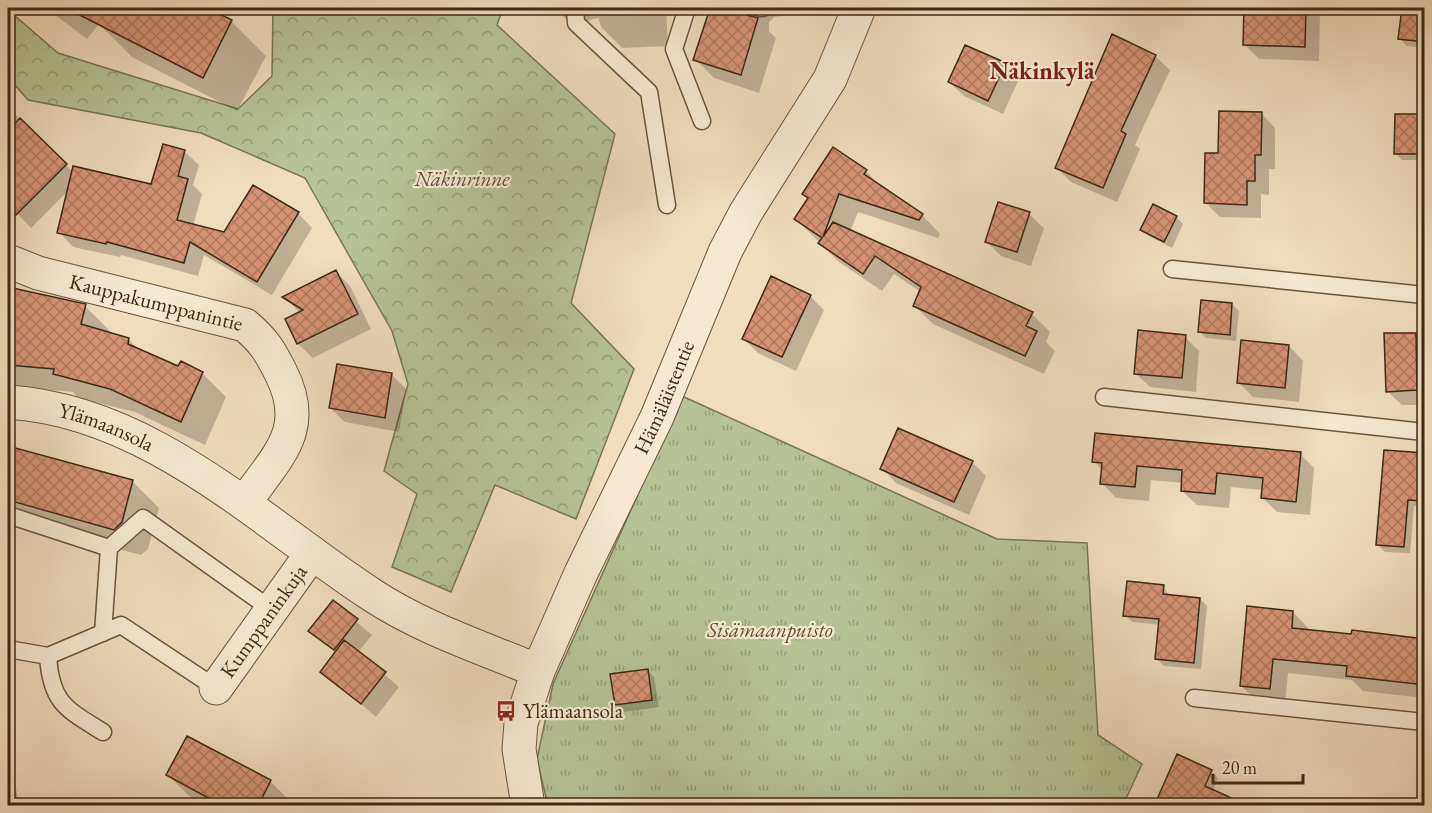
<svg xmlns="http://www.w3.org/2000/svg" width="1432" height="813" font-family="'EB Garamond',serif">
<defs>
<pattern id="forest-crowns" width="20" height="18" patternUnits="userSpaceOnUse" patternTransform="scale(1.5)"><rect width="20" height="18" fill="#b6c293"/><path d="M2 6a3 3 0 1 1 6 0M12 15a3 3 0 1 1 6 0" fill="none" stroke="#959e77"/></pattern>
<pattern id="park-tufts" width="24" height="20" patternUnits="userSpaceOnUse" patternTransform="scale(1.5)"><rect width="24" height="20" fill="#b6c293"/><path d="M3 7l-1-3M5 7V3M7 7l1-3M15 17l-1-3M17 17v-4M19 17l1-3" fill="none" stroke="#959e77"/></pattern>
<pattern id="building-cross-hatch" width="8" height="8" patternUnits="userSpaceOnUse" patternTransform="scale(1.5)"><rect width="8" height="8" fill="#d69374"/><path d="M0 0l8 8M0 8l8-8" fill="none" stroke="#af785e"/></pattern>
</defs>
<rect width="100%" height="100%" fill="#efddbc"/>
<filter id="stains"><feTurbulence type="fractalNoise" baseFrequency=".00333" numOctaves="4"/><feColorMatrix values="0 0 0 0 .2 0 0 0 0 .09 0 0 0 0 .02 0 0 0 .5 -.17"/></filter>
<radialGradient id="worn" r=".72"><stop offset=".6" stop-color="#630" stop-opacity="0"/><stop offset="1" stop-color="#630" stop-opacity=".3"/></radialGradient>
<path fill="url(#forest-crowns)" stroke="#7a7654" stroke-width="1.5" d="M 273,8 L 503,8 L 497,25 L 615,134 L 571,303 L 634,369 L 576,519 L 495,485 L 451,592 L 392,567 L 417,494 L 384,471 L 408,384 L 392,331 L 305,178 L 201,133 L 28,100 L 8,77 L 8,10 L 58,53 L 238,109 L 272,76 Z"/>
<path fill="url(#park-tufts)" stroke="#7a7654" stroke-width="1.5" d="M 682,396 L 997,539 L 1087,543 L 1098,735 L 1142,764 L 1123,805 L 548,806 L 537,759 L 553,684 Z"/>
<path fill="#0003" d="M 46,8 L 205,8 L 231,21 L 266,56 L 237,111 L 132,57 L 99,24 L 87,39 Z
M 555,8 L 666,8 L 668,46 L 622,48 L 602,28 L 598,18 L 589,20 L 585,27 L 575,28 Z
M 711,8 L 785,8 L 783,16 L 774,17 L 769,22 L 769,31 L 776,38 L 759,93 L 714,78 L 695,59 Z
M 1245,8 L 1317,8 L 1320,11 L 1319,61 L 1259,59 L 1245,45 Z
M 1394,8 L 1424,8 L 1424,48 L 1407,46 L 1400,39 L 1404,11 Z
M 1155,56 L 1170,70 L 1135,145 L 1140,149 L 1117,202 L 1071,182 L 1057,168 Z
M 1005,65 L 1019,79 L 1003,114 L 964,96 L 949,82 Z
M 8,101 L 15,108 L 12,111 L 73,172 L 152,186 L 184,151 L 199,165 L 193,185 L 202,194 L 193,226 L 225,234 L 298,213 L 312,228 L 272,295 L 204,255 L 198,276 L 121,255 L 120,257 L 73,247 L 59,232 L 69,190 L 31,228 L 8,204 Z
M 1261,113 L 1275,128 L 1275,169 L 1269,169 L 1269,195 L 1261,194 L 1261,218 L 1220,217 L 1206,203 L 1219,154 Z
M 1424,115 L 1424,160 L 1402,160 L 1395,153 Z
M 866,171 L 884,190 L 922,215 L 940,234 L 938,238 L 858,212 L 850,232 L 1032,314 L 1050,332 L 1046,342 L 1055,351 L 1044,374 L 933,324 L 914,305 L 921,292 L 894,274 L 882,291 L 839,262 L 796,219 Z
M 1029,214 L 1044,228 L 1031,266 L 1001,256 L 986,241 Z
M 1176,217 L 1183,224 L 1172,248 L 1149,236 L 1142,229 Z
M 336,272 L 350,286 L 371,329 L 313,358 L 298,344 L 287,319 L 300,313 L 285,297 Z
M 8,287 L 85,306 L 109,330 L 108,333 L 128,339 L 140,351 L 179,368 L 202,373 L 226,397 L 205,445 L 135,412 L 78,398 L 73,392 L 8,386 Z
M 810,296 L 824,310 L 796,371 L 758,353 L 744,339 Z
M 1232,304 L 1239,311 L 1236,341 L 1206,338 L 1199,331 Z
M 1415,334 L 1424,343 L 1424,405 L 1402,405 L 1387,391 Z
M 1185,337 L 1199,351 L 1196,392 L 1150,387 L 1135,373 Z
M 1289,346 L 1303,361 L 1299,402 L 1253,397 L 1239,383 Z
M 392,375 L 406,389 L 399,432 L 345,422 L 330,408 Z
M 8,448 L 133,482 L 159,508 L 148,549 L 141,555 L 8,519 Z
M 1300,454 L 1314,468 L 1310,515 L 1277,512 L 1263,498 L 1263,490 L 1231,487 L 1229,508 L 1197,505 L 1182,491 L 1183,483 L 1151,480 L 1149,501 L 1116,498 L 1102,483 L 1103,471 L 1094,461 Z
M 1424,455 L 1424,507 L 1414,506 L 1410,553 L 1385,552 L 1378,545 Z
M 972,462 L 986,476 L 969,515 L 896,483 L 882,468 Z
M 1163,586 L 1170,597 L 1200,599 L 1207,606 L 1201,669 L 1164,666 L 1157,659 L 1160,625 L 1132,622 L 1125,615 Z
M 333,602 L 372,635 L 358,652 L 399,687 L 376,717 L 322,671 L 336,653 L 310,631 Z
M 1293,612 L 1308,628 L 1308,631 L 1424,641 L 1424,698 L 1363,691 L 1352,680 L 1288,673 L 1285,704 L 1257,701 L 1241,686 Z
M 647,670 L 654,677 L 659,707 L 624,712 L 617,705 Z
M 188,738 L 270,781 L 291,802 L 290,806 L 207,806 L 189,796 L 168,775 Z
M 8,755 L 20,806 L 8,806 Z
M 1211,771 L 1218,778 L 1213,791 L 1156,806 Z"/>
<path fill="url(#building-cross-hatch)" stroke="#3e2914" stroke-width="1.5" d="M 66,8 L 208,8 L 232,20 L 203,78 Z
M 710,8 L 723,8 L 758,18 L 741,75 L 693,60 Z
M 1244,8 L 1306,8 L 1305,47 L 1243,45 Z
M 1402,8 L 1425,8 L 1425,42 L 1398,39 Z
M 1112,34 L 1156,55 L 1121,131 L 1126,134 L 1103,188 L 1055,168 Z
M 965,45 L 1006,63 L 988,101 L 948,82 Z
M 1219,111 L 1262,112 L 1261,155 L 1255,155 L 1255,181 L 1247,181 L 1247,205 L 1204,203 L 1205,153 L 1218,153 Z
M 1395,114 L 1425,114 L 1425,154 L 1394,154 Z
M 20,118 L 67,164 L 8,223 L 8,131 Z
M 163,144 L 185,150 L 178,176 L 188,179 L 177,220 L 224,232 L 253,185 L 299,212 L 257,282 L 190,242 L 184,263 L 107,242 L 106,244 L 57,233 L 73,166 L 151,184 Z
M 833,147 L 867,170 L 864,174 L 923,214 L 919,220 L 839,194 L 823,237 L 833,222 L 1033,312 L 1026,326 L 1037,331 L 1025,356 L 913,306 L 921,287 L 875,256 L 863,274 L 818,243 L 822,238 L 794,219 L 808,198 L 802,194 Z
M 998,202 L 1030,212 L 1017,252 L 985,242 Z
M 1153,204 L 1177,216 L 1164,242 L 1140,230 Z
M 336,270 L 358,314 L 297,344 L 285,319 L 303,310 L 282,297 Z
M 771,276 L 811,295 L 782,357 L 742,339 Z
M 8,287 L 86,304 L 81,324 L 129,338 L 128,344 L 178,366 L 181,361 L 203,372 L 181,422 L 110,389 L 53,374 L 54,369 L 8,365 Z
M 1201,300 L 1232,303 L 1230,335 L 1198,332 Z
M 1138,330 L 1186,335 L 1182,378 L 1134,374 Z
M 1384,333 L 1416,333 L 1417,390 L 1386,392 Z
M 1241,340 L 1289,345 L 1285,388 L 1237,383 Z
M 337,364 L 392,373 L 385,418 L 329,408 Z
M 898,428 L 973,461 L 954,502 L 880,469 Z
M 1095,433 L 1301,452 L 1296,502 L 1261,498 L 1263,478 L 1217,473 L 1215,494 L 1181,491 L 1182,470 L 1137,466 L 1135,487 L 1100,484 L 1102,463 L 1092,462 Z
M 8,446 L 133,480 L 122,522 L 114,530 L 8,500 Z
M 1384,450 L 1425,453 L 1423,501 L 1408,500 L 1404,547 L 1376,545 Z
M 1127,581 L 1164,585 L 1163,594 L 1200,598 L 1194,663 L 1155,659 L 1159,619 L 1123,616 Z
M 333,600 L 358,619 L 334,650 L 308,631 Z
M 1247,606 L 1293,611 L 1292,628 L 1351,634 L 1352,630 L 1425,639 L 1425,685 L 1346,676 L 1347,666 L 1273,659 L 1270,689 L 1240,686 Z
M 344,640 L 386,672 L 361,704 L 320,672 Z
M 648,669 L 652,700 L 615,705 L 610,674 Z
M 187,736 L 271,780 L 258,806 L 223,806 L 166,775 Z
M 1177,754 L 1212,770 L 1205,786 L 1249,806 L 1154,806 Z"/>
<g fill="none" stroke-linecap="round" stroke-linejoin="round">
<g stroke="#6a563e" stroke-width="19">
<path id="service" d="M 575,8 L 576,23 L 649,92 L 667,205
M 687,8 L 674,49 L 702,121
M 760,8 L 763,8
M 1172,269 L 1424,295
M 1104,397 L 1424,432
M 8,515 L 109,548 L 143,518 L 258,600
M 103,633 L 109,548
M 8,649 L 48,656 L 121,625 L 216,688
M 48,656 C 51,703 66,709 103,732
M 1194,698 L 1424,722"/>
</g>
<g stroke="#6a563e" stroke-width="35">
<g id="minor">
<path id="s1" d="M 8,261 L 38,273 L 245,325 C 264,341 270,351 281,373 C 310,430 277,456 245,502"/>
<path id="s2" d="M 8,402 C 150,411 259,521 372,595 C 422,628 483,648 538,671"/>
<path id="s3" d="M 216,688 L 312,553"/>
<path id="s4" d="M 528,806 L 519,749 L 521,723 L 538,671 L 581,573 L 657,417 L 725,252 L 746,212 L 830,79 L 859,8"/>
</g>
</g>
<use href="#service" stroke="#f5e9d3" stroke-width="16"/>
<use href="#minor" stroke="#f5e9d3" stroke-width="33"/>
</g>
<defs>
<g id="bus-bare" transform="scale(1.62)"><path d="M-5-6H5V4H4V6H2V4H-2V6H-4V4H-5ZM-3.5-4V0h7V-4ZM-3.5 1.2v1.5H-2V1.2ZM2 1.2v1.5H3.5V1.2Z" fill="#8f2418" stroke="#f5e9d3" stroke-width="2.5" paint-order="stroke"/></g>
</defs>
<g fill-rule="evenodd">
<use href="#bus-bare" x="506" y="711"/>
</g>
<g text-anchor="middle" stroke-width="4.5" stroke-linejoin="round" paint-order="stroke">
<g font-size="21" font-style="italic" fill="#5c4f34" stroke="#f5e9d3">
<text x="462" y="186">Näkinrinne</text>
<text x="770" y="637">Sisämaanpuisto</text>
</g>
<g font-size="21" fill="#3e2914" stroke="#f5e9d3">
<text dy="7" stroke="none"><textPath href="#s1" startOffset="154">Kauppakumppanintie</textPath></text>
<text dy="7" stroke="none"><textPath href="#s4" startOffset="440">Hämäläistentie</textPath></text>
<text dy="7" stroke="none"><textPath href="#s2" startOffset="102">Ylämaansola</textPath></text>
<text dy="7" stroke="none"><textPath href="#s3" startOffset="82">Kumppaninkuja</textPath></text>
</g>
<g font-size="21" fill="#3e2914" stroke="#f5e9d3" text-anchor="start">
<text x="523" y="718">Ylämaansola</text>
</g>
<g font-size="24" font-weight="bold" fill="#7a1f14" stroke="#f5e9d3">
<text x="1042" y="79">Näkinkylä</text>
</g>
</g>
<rect width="1432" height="813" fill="none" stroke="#efddbc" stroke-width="30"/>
<rect x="9" y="9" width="1414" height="795" fill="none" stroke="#3e2914" stroke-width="3"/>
<rect x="15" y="15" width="1402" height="783" fill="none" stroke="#3e2914" stroke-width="1.5"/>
<path d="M1213 774v9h90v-9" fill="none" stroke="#3e2914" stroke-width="3"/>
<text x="1222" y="774" font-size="18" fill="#3e2914" stroke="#f5e9d3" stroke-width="4.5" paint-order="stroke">20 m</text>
<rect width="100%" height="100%" filter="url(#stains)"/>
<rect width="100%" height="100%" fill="url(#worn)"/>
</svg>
